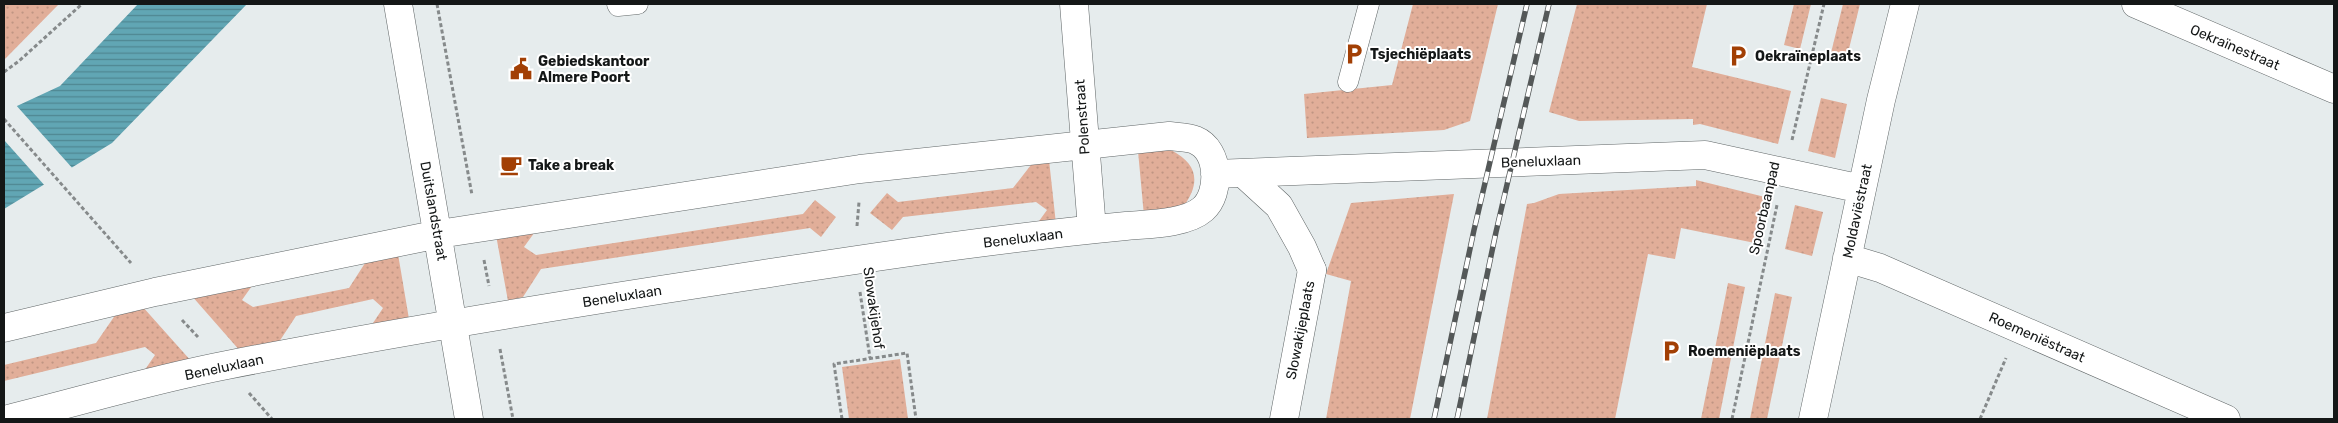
<svg xmlns="http://www.w3.org/2000/svg" width="2338" height="423" font-family="Rubik,sans-serif">
<defs>
<pattern id="grass-dots" width="8" height="8" patternUnits="userSpaceOnUse" patternTransform="scale(1.25)"><rect width="8" height="8" fill="#e1ae99"/><path d="M2 2h.1M6 6h.1" fill="none" stroke="#c09583" stroke-width="1.8" stroke-linecap="round"/></pattern>
<pattern id="water-rules" width="6" height="5" patternUnits="userSpaceOnUse" patternTransform="scale(1.25)"><rect width="6" height="5" fill="#61a6b4"/><path d="M0 2.5h6" fill="none" stroke="#4f8691"/></pattern>
</defs>
<rect width="100%" height="100%" fill="#e6eced"/>
<path fill="url(#grass-dots)" d="M 4,4 L 59,4 L 4,60 Z
M 1413,4 L 1498,4 L 1470,121 L 1444,130 L 1307,138 L 1304,94 L 1392,85 Z
M 1577,4 L 1707,4 L 1692,67 L 1791,91 L 1778,144 L 1700,124 L 1693,125 L 1693,119 L 1579,121 L 1549,112 Z
M 1794,4 L 1811,4 L 1800,49 L 1784,45 Z
M 1843,4 L 1860,4 L 1846,61 L 1830,57 Z
M 1821,98 L 1847,104 L 1835,158 L 1808,151 Z
M 1171,150 C 1198,164 1201,183 1183,207 L 1144,216 L 1138,151 Z
M 1049,160 L 1056,224 L 1034,228 L 1047,210 L 1036,202 L 903,217 L 892,230 L 870,213 L 887,193 L 898,202 L 1013,188 L 1034,161 Z
M 1696,180 L 1765,197 L 1755,243 L 1681,228 L 1675,259 L 1648,254 L 1615,419 L 1487,419 L 1527,204 L 1534,203 L 1559,194 L 1696,186 Z
M 1454,194 L 1410,419 L 1326,419 L 1351,281 L 1326,274 L 1351,203 Z
M 815,200 L 836,217 L 821,237 L 810,228 L 541,269 L 523,297 L 508,301 L 496,235 L 537,229 L 524,247 L 536,255 L 803,214 Z
M 1795,205 L 1823,212 L 1812,256 L 1785,249 Z
M 398,254 L 409,319 L 371,326 L 383,308 L 373,299 L 296,316 L 277,345 L 241,352 L 191,295 L 254,283 L 242,300 L 253,307 L 349,288 L 367,260 Z
M 1728,283 L 1745,287 L 1719,419 L 1701,419 Z
M 1775,293 L 1792,297 L 1767,419 L 1750,419 Z
M 142,306 L 192,362 L 142,374 L 155,355 L 145,347 L 4,381 L 4,365 L 96,343 L 118,311 Z
M 900,359 L 908,419 L 849,419 L 842,367 Z"/>
<path fill="url(#water-rules)" d="M 138,4 L 247,4 L 112,143 L 4,209 L 4,112 L 60,86 Z"/>
<path fill="#e6eced" d="M 15,104 L 74,170 L 46,187 L 4,140 L 4,109 Z"/>
<g fill="none" stroke-linecap="round" stroke-linejoin="round">
<g stroke="#616768" stroke-width="21">
<path id="service" d="M 617,4 L 618,6 L 638,4
M 1348,82 L 1369,4"/>
</g>
<g stroke="#616768" stroke-width="29">
<path id="pedestrian" d="M 1244,174 L 1279,206 L 1302,247 L 1312,270"/>
</g>
<g stroke="#616768" stroke-width="29">
<path id="minor" d="M 398,4 L 469,419
M 1074,4 L 1092,229
M 2136,4 L 2334,89
M 1215,174 L 1705,155 L 1862,189
M 1847,258 L 1880,268 L 2226,419
M 4,328 L 155,292 L 439,234 L 860,169 L 1169,136 C 1177,137 1188,137 1195,140 C 1220,150 1221,193 1203,209 C 1186,224 1148,224 1126,226 C 990,239 854,260 718,281 C 554,306 390,333 227,365 C 154,379 81,401 8,419
M 1284,419 L 1312,270
M 1813,419 L 1881,100 L 1905,4"/>
</g>
<path stroke="#868a8b" stroke-width="3" stroke-dasharray="4 2.5" stroke-linecap="butt" d="M 437,4 L 472,195
M 4,72 L 19,61 L 82,4
M 4,119 L 131,263
M 1792,140 L 1824,4
M 857,226 L 859,202
M 484,260 L 489,286
M 860,292 L 870,358
M 182,320 L 198,337
M 500,349 L 513,419
M 249,393 L 272,419
M 842,419 L 834,364 L 907,353 L 916,419
M 1732,419 L 1777,205
M 1980,419 L 2006,358"/>
<use href="#service" stroke="#fff" stroke-width="20"/>
<use href="#pedestrian" stroke="#fff" stroke-width="28"/>
<use href="#minor" stroke="#fff" stroke-width="28"/>
<g stroke="#545858" stroke-width="5.5">
<path id="rail" d="M 1434,419 L 1474,230 L 1527,4
M 1457,419 L 1496,232 L 1549,4"/>
</g>
<use href="#rail" stroke="#fff" stroke-width="4" stroke-dasharray="11" stroke-linecap="butt"/>
</g>
<defs>
<g id="parking-bare" transform="scale(1.725)"><path d="M-3.5-5.5H1a3.5 3.5 0 0 1 0 7H-1V5.5H-3.5ZM-1-3.4V-.6H.8a1.4 1.4 0 0 0 0-2.8Z" fill="#a23f04" stroke="#fff" stroke-width="2.5" paint-order="stroke"/></g>
<g id="civic-bare" transform="scale(1.725)"><path d="M-.6-6.5H3V-4.5H.6V-3L4-1V1h2V6H-6V1h2V-1L-.6-3ZM-1.2 2.5V6h2.4V2.5Z" fill="#a23f04" stroke="#fff" stroke-width="2.5" paint-order="stroke"/></g>
<g id="cafe-bare" transform="scale(1.725)"><path d="M-5.5-4.5H6V0H3Q3 3.5 0 3.5H-2.5Q-5.5 3.5-5.5 0ZM3-3.2v2h1.7v-2ZM-6 4.5H4V6H-6Z" fill="#a23f04" stroke="#fff" stroke-width="2.5" paint-order="stroke"/></g>
</defs>
<g fill-rule="evenodd">
<use href="#parking-bare" x="1354" y="54"/>
<use href="#parking-bare" x="1738" y="56"/>
<use href="#civic-bare" x="521" y="69"/>
<use href="#cafe-bare" x="511" y="165"/>
<use href="#parking-bare" x="1671" y="351"/>
</g>
<g text-anchor="middle" stroke-width="4" stroke-linejoin="round" paint-order="stroke">
<g font-size="14" fill="#141717" stroke="#fff">
<text transform="translate(2235 47) rotate(23)" y="5">Oekraïnestraat</text>
<text transform="translate(1082 117) rotate(-94)" y="5">Polenstraat</text>
<text transform="translate(1541 161) rotate(-2)" y="5">Beneluxlaan</text>
<text transform="translate(1764 208) rotate(-77)" y="5">Spoorbaanpad</text>
<text transform="translate(434 211) rotate(80)" y="5">Duitslandstraat</text>
<text transform="translate(1857 211) rotate(-78)" y="5">Moldaviëstraat</text>
<text transform="translate(1023 238) rotate(-7)" y="5">Beneluxlaan</text>
<text transform="translate(622 296) rotate(-9)" y="5">Beneluxlaan</text>
<text transform="translate(874 308) rotate(82)" y="5">Slowakijehof</text>
<text transform="translate(1300 330) rotate(-79)" y="5">Slowakijeplaats</text>
<text transform="translate(2037 337) rotate(24)" y="5">Roemeniëstraat</text>
<text transform="translate(224 367) rotate(-12)" y="5">Beneluxlaan</text>
</g>
<g font-size="14" font-weight="bold" fill="#141717" stroke="#fff" text-anchor="start">
<text x="1370" y="59">Tsjechiëplaats</text>
<text x="1755" y="61">Oekraïneplaats</text>
<text x="538" y="66">Gebiedskantoor<tspan x="538" dy="16">Almere Poort</tspan></text>
<text x="528" y="170">Take a break</text>
<text x="1688" y="356">Roemeniëplaats</text>
</g>
</g>
<rect width="2338" height="423" fill="none" stroke="#141717" stroke-width="10"/>
</svg>
